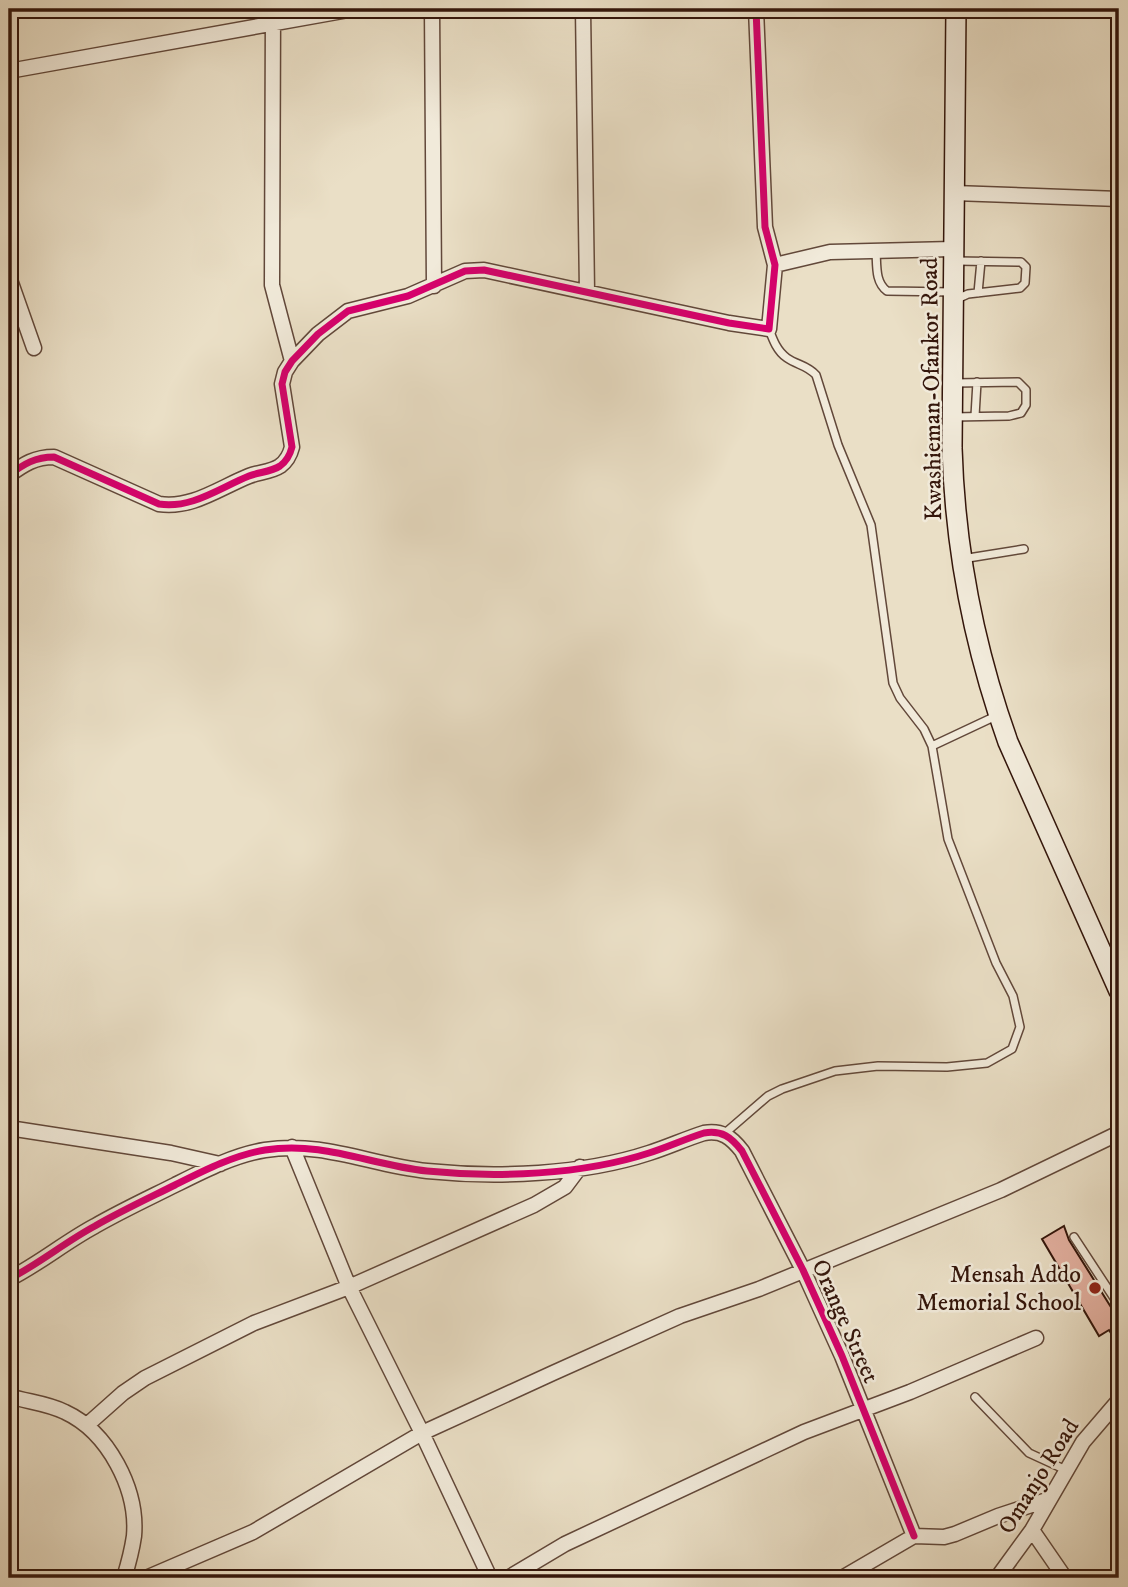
<svg xmlns="http://www.w3.org/2000/svg" width="1128" height="1587" font-family="'IM FELL DW Pica',serif">
<rect width="100%" height="100%" fill="#eadfc6"/>
<filter id="stains"><feTurbulence type="fractalNoise" baseFrequency=".00286" numOctaves="4"/><feColorMatrix values="0 0 0 0 .2 0 0 0 0 .09 0 0 0 0 .02 0 0 0 .5 -.17"/></filter>
<radialGradient id="worn" r=".72"><stop offset=".6" stop-color="#630" stop-opacity="0"/><stop offset="1" stop-color="#630" stop-opacity=".3"/></radialGradient>
<path fill="#e3b0a0" stroke="#34160b" stroke-width="2" d="M 1064,1226 L 1069,1240 L 1119,1320 L 1119,1346 L 1109,1330 L 1099,1336 L 1042,1239 Z"/>
<g fill="none" stroke-linecap="round" stroke-linejoin="round">
<g stroke="#62483a" stroke-width="10">
<path id="service" d="M 876,251 C 877,266 875,282 887,291 L 953,292
M 978,293 L 981,261
M 957,299 L 968,294 L 1020,288 L 1025,283 L 1026,267 L 1021,262 L 957,261
M 975,416 L 977,382
M 953,417 L 1009,416 L 1021,413 L 1026,405 L 1026,390 L 1018,382 L 955,383
M 962,559 L 1024,549
M 932,746 L 998,715
M 724,1134 L 768,1096 L 782,1089 L 835,1071 L 878,1066 L 947,1067 L 987,1063 L 1012,1049 L 1020,1027 L 1013,996 L 996,963 L 948,839 L 932,746 L 924,729 L 900,698 L 893,683 L 871,525 L 838,445 L 816,375 C 807,365 797,365 787,358 C 777,351 773,340 769,329
M 1074,1237 L 1114,1298 L 1119,1301
M 975,1397 L 1029,1453 L 1066,1470"/>
</g>
<g stroke="#62483a" stroke-width="17">
<path id="minor" d="M 273,9 L 272,285 L 292,361
M 432,9 L 434,286
M 583,9 L 587,292
M 9,71 L 354,9
M 954,193 L 1119,199
M 775,265 L 830,252 L 952,249
M 9,277 L 34,348
M 9,475 C 24,464 35,457 54,457 L 159,504 C 192,509 219,488 249,476 C 259,472 271,472 280,466 C 287,461 290,455 292,447 L 282,384 L 285,372 L 292,361 L 318,334 L 348,311 L 408,296 L 465,271 L 484,270 L 729,323 L 769,329 L 775,265 L 765,227 L 756,9
M 9,1128 L 171,1153 L 220,1164
M 292,1147 L 349,1287 L 422,1433 L 490,1578
M 9,1279 C 39,1264 65,1242 95,1226 C 121,1211 149,1198 175,1185 C 203,1171 234,1155 265,1150 C 324,1141 370,1165 427,1171 C 496,1178 582,1175 649,1153 C 668,1147 685,1139 704,1133 C 722,1130 731,1137 742,1151 L 803,1270 L 842,1356 L 914,1536
M 9,1396 C 28,1402 47,1403 65,1412 C 108,1432 138,1489 134,1536 C 132,1550 128,1565 124,1578
M 87,1425 L 123,1393 L 145,1378 L 254,1323 L 349,1287 L 534,1205 L 565,1187 L 580,1167
M 1032,1530 L 1065,1578
M 146,1578 L 253,1532 L 422,1433 L 553,1373 L 680,1316 L 759,1289 L 1001,1190 L 1119,1133
M 508,1578 L 565,1544 L 804,1432 L 910,1392 L 1036,1338
M 842,1578 L 914,1536 L 944,1537 L 955,1534 L 998,1516 L 1050,1499
M 997,1578 L 1032,1530 L 1083,1442 L 1119,1400"/>
</g>
<g stroke="#34160b" stroke-width="22">
<path id="secondary" d="M 956,9 L 952,448 C 955,549 974,647 1008,742 L 1119,991"/>
</g>
<use href="#service" stroke="#f1eada" stroke-width="7"/>
<use href="#minor" stroke="#f1eada" stroke-width="14"/>
<use href="#secondary" stroke="#f1eada" stroke-width="19"/>
<g stroke="#f1eada" stroke-width="11">
<path id="cycleway" d="M 9,475 C 24,464 35,457 54,457 L 159,504 C 192,509 219,488 249,476 C 259,472 271,472 280,466 C 287,461 290,455 292,447 L 282,384 L 285,372 L 292,361 L 318,334 L 348,311 L 408,296 L 465,271 L 484,270 L 729,323 L 769,329 L 775,265 L 765,227 L 756,9
M 9,1279 C 39,1264 65,1242 95,1226 C 121,1211 149,1198 175,1185 C 203,1171 234,1155 265,1150 C 324,1141 370,1165 427,1171 C 496,1178 582,1175 649,1153 C 668,1147 685,1139 704,1133 C 722,1130 731,1137 742,1151 L 803,1270 L 842,1356 L 914,1536"/>
</g>
<use href="#cycleway" stroke="#d6006c" stroke-width="7"/>
</g>
<circle fill="#8f2418" stroke="#f1eada" stroke-width="2.5" cx="1095" cy="1288" r="7"/>
<g text-anchor="middle" stroke-width="5" stroke-linejoin="round" paint-order="stroke">
<g font-size="24" fill="#34160b" stroke="#f1eada">
<text transform="translate(931 389) rotate(-91)" y="8">Kwashieman-Ofankor Road</text>
<text transform="translate(846 1321) rotate(66)" y="8">Orange Street</text>
<text transform="translate(1038 1476) rotate(-58)" y="8">Omanjo Road</text>
</g>
<g font-size="24" fill="#34160b" stroke="#f1eada" text-anchor="end">
<text x="1081" y="1282">Mensah Addo<tspan x="1081" dy="28">Memorial School</tspan></text>
</g>
</g>
<rect width="1128" height="1587" fill="none" stroke="#eadfc6" stroke-width="35"/>
<rect x="10" y="10" width="1107" height="1566" fill="none" stroke="#34160b" stroke-width="3.5"/>
<rect x="18" y="18" width="1093" height="1552" fill="none" stroke="#34160b" stroke-width="2"/>
<rect width="100%" height="100%" filter="url(#stains)"/>
<rect width="100%" height="100%" fill="url(#worn)"/>
</svg>
